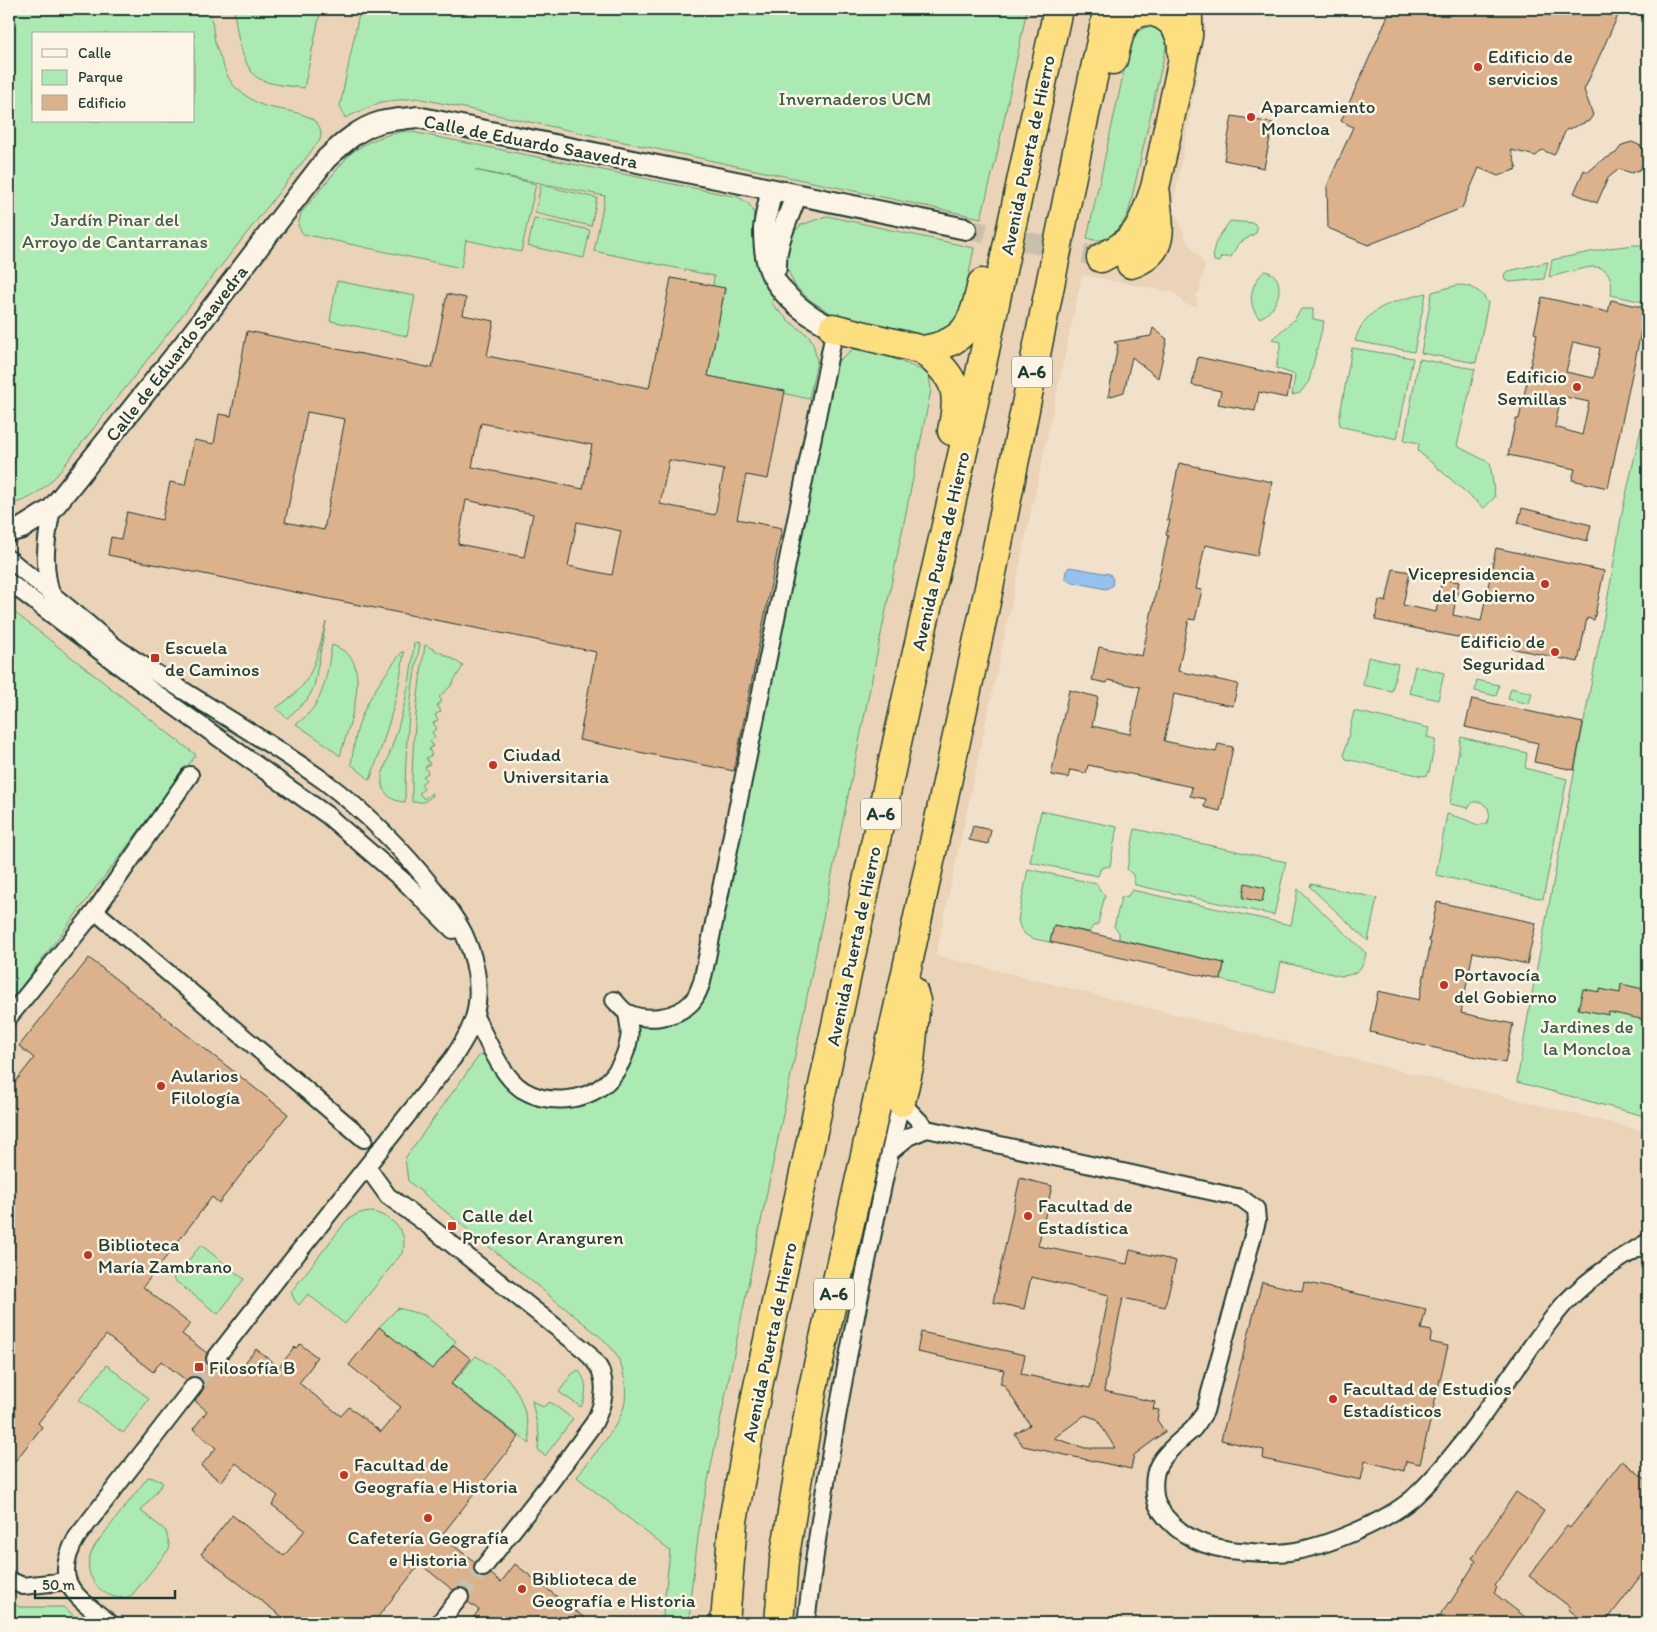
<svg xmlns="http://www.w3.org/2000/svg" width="1657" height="1632" font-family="Itim,sans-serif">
<rect width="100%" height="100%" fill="#f2e1ca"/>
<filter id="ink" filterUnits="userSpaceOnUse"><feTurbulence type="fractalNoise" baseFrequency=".02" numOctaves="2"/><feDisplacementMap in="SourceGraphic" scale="10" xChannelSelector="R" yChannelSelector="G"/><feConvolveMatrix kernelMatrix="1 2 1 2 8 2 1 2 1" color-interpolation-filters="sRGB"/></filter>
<g filter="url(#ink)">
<path fill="#ebd3b7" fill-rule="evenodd" d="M 9,9 L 1202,9 L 1206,28 L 1173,207 L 1187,242 L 1205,264 L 1199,294 L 1196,294 L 1195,298 L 1198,299 L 1196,306 L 1184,304 L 1175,293 L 1082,275 L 936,955 L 1648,1132 L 1648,1623 L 9,1623 ZM 34,34 L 194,34 L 194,121 L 34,121 Z"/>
<path fill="#abebb3" stroke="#659474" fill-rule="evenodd" d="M 9,9 L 208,9 C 213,19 213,31 215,43 C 218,51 226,75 231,82 C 234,87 243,94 248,97 C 252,100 257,103 262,105 C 279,112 328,110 320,140 L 56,476 C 41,491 30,501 9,504 ZM 34,34 L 194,34 L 194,121 L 34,121 Z
M 234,9 L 321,9 L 304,88 C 292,86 269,85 258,78 C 241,66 236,28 234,9 Z
M 360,9 L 1027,9 L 996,159 L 981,218 L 417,98 L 381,102 L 345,118 L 340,106 Z
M 1149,26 C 1163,30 1165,34 1166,47 L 1129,210 C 1125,222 1113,239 1099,240 C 1096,241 1090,239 1087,238 L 1130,44 C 1134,34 1139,29 1149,26 Z
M 407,131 L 738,197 L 748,203 L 753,210 L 761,274 L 772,295 L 773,305 L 789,321 L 810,337 L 814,347 L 817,361 L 809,399 L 708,376 L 725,289 L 713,286 L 714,276 L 594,251 L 605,196 L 475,170 L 536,184 L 521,252 L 466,240 L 461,268 L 303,234 L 298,226 L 301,213 L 349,155 C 366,141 385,134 407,131 Z
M 541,185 L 597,198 L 591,226 L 535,213 Z
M 827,216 L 974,248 L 966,289 L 970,291 L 966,310 L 950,329 L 929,335 L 911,334 L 837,317 L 810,300 L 795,286 L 787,268 L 786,252 L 790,237 L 801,225 Z
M 534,218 L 590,230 L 584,258 L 528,246 Z
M 1230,221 L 1254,223 L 1257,228 L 1256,233 L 1238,244 L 1231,257 L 1221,257 L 1219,262 L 1214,261 C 1211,243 1220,236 1230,221 Z
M 1635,245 L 1648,245 L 1648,303 L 1611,295 C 1613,284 1611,268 1596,267 C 1588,266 1559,275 1549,277 L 1552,260 L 1609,248 Z
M 1548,262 L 1544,279 L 1510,282 L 1505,280 L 1504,277 L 1505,273 L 1509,271 Z
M 1265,271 C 1289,275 1279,312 1259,318 C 1246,303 1251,282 1265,271 Z
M 337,281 L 415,296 L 407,336 L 330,321 Z
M 1458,285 C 1471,285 1482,291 1488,303 L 1476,363 L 1421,353 L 1432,292 Z
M 1426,293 L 1414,352 L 1355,341 C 1365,305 1395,302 1426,293 Z
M 1301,309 L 1313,309 L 1313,319 L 1324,321 L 1309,381 L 1300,393 L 1292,395 L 1295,375 L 1276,368 L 1281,342 L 1272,339 L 1294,320 Z
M 1352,348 L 1413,358 L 1397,439 L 1343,427 L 1340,425 L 1339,420 Z
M 853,349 C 879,352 905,362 929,374 L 931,390 L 701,1515 L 691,1591 L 689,1623 L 662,1623 L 670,1551 L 577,1477 C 591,1457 618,1429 624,1406 C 628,1391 624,1368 616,1354 C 613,1349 607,1344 603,1339 L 408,1181 L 405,1158 L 479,1056 L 484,1054 L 491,1058 L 519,1093 L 604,1091 L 635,1022 C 663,1028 686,1027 703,1001 C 707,994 709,986 712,978 L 837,362 Z
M 1419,359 L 1475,369 L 1457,446 L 1490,463 L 1495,497 L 1484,508 L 1418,451 L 1419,443 L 1404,440 Z
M 1648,399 L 1648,1117 L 1517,1082 L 1530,1004 L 1611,580 L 1622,512 Z
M 9,608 L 196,755 L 9,1003 Z
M 326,622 L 314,687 L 307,700 L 287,718 L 276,708 C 285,702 296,694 303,685 C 316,668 320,643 326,622 Z
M 414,643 L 420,644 C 409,696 405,749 405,802 C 389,801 381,792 382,775 C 398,732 411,689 414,643 Z
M 332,645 C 340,648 349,653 353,661 C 365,686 347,731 340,756 L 324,743 L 296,724 C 325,705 326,676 332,645 Z
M 425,645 L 453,659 L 463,666 L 450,687 L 439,697 L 442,701 L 437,705 L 441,711 L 435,715 L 438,720 L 433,723 L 437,728 L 432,732 L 435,737 L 430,741 L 433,746 L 429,749 L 432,755 L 426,758 L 430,764 L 425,767 L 428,773 L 423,776 L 426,780 L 421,784 L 424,789 L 419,793 L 424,799 L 432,793 L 431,797 L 424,802 L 412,802 C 411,749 417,697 425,645 Z
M 402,652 L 404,652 C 399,696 385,738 370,780 L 351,764 C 354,749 355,733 361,718 C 370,694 387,672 402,652 Z
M 1368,657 L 1398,664 L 1392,691 L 1363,685 Z
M 1415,666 L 1444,673 L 1438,700 L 1409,693 Z
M 1477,680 L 1499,685 L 1496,696 L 1475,691 Z
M 1511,688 L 1532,693 L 1529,704 L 1508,699 Z
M 1354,711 L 1429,728 L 1427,737 L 1436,739 L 1429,772 L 1427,775 L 1422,776 L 1346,759 L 1344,754 Z
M 1461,737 L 1527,753 L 1525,768 L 1567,779 L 1543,899 L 1436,875 L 1447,814 C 1453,816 1458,817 1464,819 C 1473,822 1477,828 1487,823 L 1490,816 L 1488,808 L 1481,802 L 1473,802 L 1468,808 L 1450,804 Z
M 1041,811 L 1117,827 L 1110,866 L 1101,868 L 1098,876 L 1030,862 Z
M 1135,829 L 1286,862 L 1274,915 L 1135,885 L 1133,875 L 1127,869 Z
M 1028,869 L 1097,884 L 1100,891 L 1105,895 L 1098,924 L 1093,926 L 1089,932 L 1054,925 L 1050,942 C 1034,939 1022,939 1018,920 Z
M 1311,884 L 1377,898 L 1368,941 L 1310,887 Z
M 1298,889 L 1366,953 C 1363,969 1357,975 1341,976 L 1281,962 L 1275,993 L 1221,980 L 1224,963 L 1119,939 L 1119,932 L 1114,927 L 1121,898 L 1128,896 L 1132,890 L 1291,925 Z
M 373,1212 C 392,1217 410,1232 402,1253 L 345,1324 L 308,1294 L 299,1305 L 295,1301 L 291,1292 L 347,1220 L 359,1213 Z
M 201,1245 L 244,1279 L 218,1314 L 173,1279 Z
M 398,1308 L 424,1315 L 456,1341 L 438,1363 L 435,1372 L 379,1327 Z
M 476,1356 C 485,1362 496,1368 505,1376 C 522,1392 529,1422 530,1444 L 449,1382 L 454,1376 L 457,1378 Z
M 107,1365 L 149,1399 L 123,1433 L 79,1400 Z
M 578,1370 C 588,1381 587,1394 581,1407 L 559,1392 L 571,1375 Z
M 532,1401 L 543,1407 L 550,1402 L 573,1419 L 545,1456 L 538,1450 L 539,1434 Z
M 148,1477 L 158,1479 L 163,1483 L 141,1511 L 166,1531 L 170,1548 L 132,1595 C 115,1604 93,1589 89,1571 C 87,1561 91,1552 96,1544 Z
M 9,1599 L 19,1607 L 63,1607 L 83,1623 L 9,1623 Z"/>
<path fill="#95c1ef" stroke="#668ca4" d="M 1069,567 L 1110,574 L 1113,580 L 1112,586 L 1106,589 L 1068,581 L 1065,577 L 1066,571 Z"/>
<path fill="#dbb28c" stroke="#1f3d34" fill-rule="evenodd" d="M 1391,9 L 1436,9 L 1450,15 L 1453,9 L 1621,9 L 1584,90 L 1593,115 L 1589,121 L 1566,130 L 1554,155 L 1542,150 L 1536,156 L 1511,150 L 1517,169 L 1498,176 L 1479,168 L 1462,208 L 1368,245 L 1328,228 L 1327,186 L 1353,127 L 1341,121 Z
M 1232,116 L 1273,123 L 1264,168 L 1224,160 Z
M 1632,142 L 1641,146 L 1644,150 L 1645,160 L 1641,169 L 1632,173 L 1619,169 L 1608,178 L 1597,203 L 1574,193 L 1584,170 L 1588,172 L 1601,161 L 1616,153 L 1622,145 Z
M 671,278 L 725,288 L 708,376 L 785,391 L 768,479 L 746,475 L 737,519 L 782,528 L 734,771 L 579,740 L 596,652 L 108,555 L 111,537 L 121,539 L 127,512 L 162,520 L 170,482 L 185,485 L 194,440 L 214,444 L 219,414 L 231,416 L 247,331 L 432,368 L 447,294 L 466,298 L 463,315 L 494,321 L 487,356 L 649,388 ZM 307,412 L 345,419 L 324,530 L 285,522 L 299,456 ZM 481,423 L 592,445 L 583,489 L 472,467 ZM 669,460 L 724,470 L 715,515 L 660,504 ZM 466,500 L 533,514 L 524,557 L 458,544 ZM 577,522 L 621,531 L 612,575 L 568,566 Z
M 1542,297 L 1608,312 L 1611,300 L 1646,308 L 1608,488 L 1572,480 L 1575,469 L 1508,455 L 1516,419 L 1519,419 L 1537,334 L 1534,333 ZM 1573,342 L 1600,348 L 1594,378 L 1566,372 ZM 1561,396 L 1589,402 L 1582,435 L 1555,427 Z
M 1153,328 L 1167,339 L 1158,378 L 1132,357 L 1124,392 L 1108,397 L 1118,345 L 1114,342 L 1151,336 Z
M 1198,357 L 1291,377 L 1287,398 L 1259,392 L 1255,411 L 1218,404 L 1221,391 L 1192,385 Z
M 1179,463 L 1272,482 L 1257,556 L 1205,545 L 1196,589 L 1202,590 L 1195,620 L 1189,619 L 1178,671 L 1238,684 L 1233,706 L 1174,694 L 1164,741 L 1216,752 L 1218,744 L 1233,747 L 1220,811 L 1204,807 L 1206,799 L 1190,796 L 1192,787 L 1088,765 L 1086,773 L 1070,770 L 1068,778 L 1051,775 L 1069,690 L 1098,697 L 1092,726 L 1130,734 L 1140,687 L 1108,680 L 1107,683 L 1092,680 L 1099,647 L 1142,656 L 1168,536 L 1166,535 L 1170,520 L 1167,520 Z
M 1522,508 L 1591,525 L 1587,541 L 1518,523 Z
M 1496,548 L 1604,571 L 1594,620 L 1587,618 L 1578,662 L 1375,620 L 1379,600 L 1386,602 L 1393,569 L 1410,572 L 1403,605 L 1436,612 L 1442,579 L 1459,582 L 1453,615 L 1481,621 Z
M 1472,699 L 1583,723 L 1574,770 L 1534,762 L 1538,743 L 1465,727 Z
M 973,826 L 991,830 L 988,844 L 969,840 Z
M 1245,883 L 1265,888 L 1262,902 L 1243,898 Z
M 1437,902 L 1536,923 L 1527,964 L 1473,952 L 1461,1013 L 1513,1024 L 1505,1063 L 1407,1042 L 1407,1041 L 1370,1032 L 1378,991 L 1419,1000 L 1431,942 L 1429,941 Z
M 1054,925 L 1224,963 L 1221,980 L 1050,942 Z
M 89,958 L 288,1114 L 219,1203 L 212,1197 L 143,1287 L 190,1324 L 182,1334 L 207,1353 L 206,1362 L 209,1367 L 218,1368 L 223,1365 L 235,1375 L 256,1349 L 279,1367 L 295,1347 L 296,1348 L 300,1344 L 317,1357 L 313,1362 L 314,1363 L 299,1383 L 341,1416 L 349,1407 L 381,1432 L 401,1407 L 349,1365 L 379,1327 L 432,1369 L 454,1345 L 471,1359 L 451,1384 L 519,1437 L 441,1536 L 475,1562 L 474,1571 L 477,1576 L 486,1577 L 491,1574 L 501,1582 L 515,1564 L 591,1623 L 469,1623 L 479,1610 L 468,1602 L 469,1594 L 467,1590 L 461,1587 L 453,1590 L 420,1564 L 373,1623 L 290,1623 L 201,1554 L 232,1515 L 284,1556 L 305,1530 L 272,1505 L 278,1496 L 236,1463 L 221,1482 L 201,1466 L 216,1448 L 193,1429 L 207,1411 L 195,1401 L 204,1388 L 203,1383 L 200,1378 L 195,1376 L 190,1377 L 186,1380 L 161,1361 L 153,1372 L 106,1335 L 38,1423 L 42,1427 L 9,1469 L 9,1090 L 34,1058 L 19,1046 Z
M 1621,984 L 1648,990 L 1648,1003 L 1645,1020 L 1609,1012 L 1608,1015 L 1578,1009 L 1583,989 L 1600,992 L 1600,989 L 1620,993 Z
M 1020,1178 L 1052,1186 L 1038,1246 L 1127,1264 L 1130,1250 L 1176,1261 L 1165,1307 L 1123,1298 L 1112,1351 L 1104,1391 L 1155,1402 L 1153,1409 L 1159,1410 L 1157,1420 L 1165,1432 L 1134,1455 L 1131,1469 L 1023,1446 L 1015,1434 L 1030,1425 L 1004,1385 L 1000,1384 L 1004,1370 L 917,1352 L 921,1332 L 1025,1355 L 1021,1374 L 1090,1388 L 1109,1295 L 1031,1277 L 1024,1309 L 993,1302 ZM 1085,1415 L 1097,1419 L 1115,1448 L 1085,1448 L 1054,1438 Z
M 1262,1282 L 1302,1291 L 1304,1282 L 1426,1309 L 1421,1329 L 1432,1331 L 1430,1342 L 1448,1346 L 1420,1464 L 1406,1461 L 1404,1471 L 1365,1461 L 1361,1480 L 1263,1459 L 1264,1450 L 1221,1440 Z
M 1622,1461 L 1648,1481 L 1648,1566 L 1605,1623 L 1586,1623 L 1568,1609 L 1570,1607 L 1529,1576 L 1567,1526 L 1570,1528 Z
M 1516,1492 L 1544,1511 L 1495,1586 L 1497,1588 L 1494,1593 L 1533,1623 L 1434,1623 L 1449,1602 L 1450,1603 L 1476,1561 L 1472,1558 Z"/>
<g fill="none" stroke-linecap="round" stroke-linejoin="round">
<path stroke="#c8c0ac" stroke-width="16" stroke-dasharray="16 8" stroke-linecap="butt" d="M 194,1386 L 215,1359
M 460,1597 L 483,1568"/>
<path stroke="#c8c0ac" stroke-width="20" stroke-dasharray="20 10" stroke-linecap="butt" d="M 966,229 L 1089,255"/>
<g stroke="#1f3d34" stroke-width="20">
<path id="minor" d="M 52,509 C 46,538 42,567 52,596
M 9,559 C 33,579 58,599 82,619 C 96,630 109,643 123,652 C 189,696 260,735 324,781 C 366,812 405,852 437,893 C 446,906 457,919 464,934 C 474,956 480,979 477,1003 C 475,1024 464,1041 453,1058 L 281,1274 L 215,1359
M 9,582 L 143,684 L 327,815 L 407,884 L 453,930
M 95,911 L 364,1139
M 614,1000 C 618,1004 623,1011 628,1013 C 647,1022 676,1018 691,1003 C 697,997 699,989 702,982 L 832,343 L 833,328
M 9,1017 L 95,911 L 190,775
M 475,1017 C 488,1040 500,1075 523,1090 C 548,1105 584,1102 606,1083 C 618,1072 626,1055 629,1039 C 631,1031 628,1021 627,1013
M 901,1102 L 927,1129 L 1241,1198 L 1256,1209 L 1257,1221 L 1205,1411 C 1201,1418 1197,1425 1192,1430 C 1182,1439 1164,1453 1158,1466 C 1153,1476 1153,1495 1158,1506 C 1175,1536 1208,1549 1240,1551 C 1257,1553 1273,1554 1289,1552 C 1326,1547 1385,1522 1413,1498 C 1450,1464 1483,1415 1512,1374 C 1529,1350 1546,1324 1566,1302 C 1590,1277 1619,1259 1648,1242
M 890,1152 L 908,1137 L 927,1129
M 367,1167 L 388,1196 L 429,1226 L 587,1352 C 591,1358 599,1365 601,1372 C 607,1389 602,1408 594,1423 L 550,1483 L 483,1568
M 9,1580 L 23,1586 L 67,1581
M 110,1623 C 76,1596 50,1583 77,1537 L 194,1386
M 439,1623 L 460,1597
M 806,1623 C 827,1448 863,1275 901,1102"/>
</g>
<g stroke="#1f3d34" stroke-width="24">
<path id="tertiary" d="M 772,190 C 769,203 765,216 764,229 C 764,243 765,262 772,275 C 785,299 809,317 833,328
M 776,268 C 775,241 788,220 796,195
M 9,532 L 22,528 L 52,509 L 185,343 L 326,159 C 342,144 359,128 381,122 C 393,119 405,119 417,117 L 966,229"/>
</g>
<g stroke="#1f3d34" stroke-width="31">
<path id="trunk" d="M 1113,60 C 1116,48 1118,33 1125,23 C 1141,2 1170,12 1179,34 C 1182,40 1182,46 1182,53
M 1101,258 C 1139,240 1142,225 1155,188 L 1188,36 L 1188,18 L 1185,9
M 1131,264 C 1168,251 1158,226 1156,194
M 833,328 L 923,350 C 967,343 973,323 982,283
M 923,350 C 956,379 961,388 952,431
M 901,1102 L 910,1062 L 916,1001 L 913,991
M 725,1623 L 733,1521 L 757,1391 L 909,687 L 969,425 L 1058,9
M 779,1623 L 784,1561 L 812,1392 L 907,968 L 989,588 L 1076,156 L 1108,9"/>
</g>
<use href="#minor" stroke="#fcf5e5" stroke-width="16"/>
<use href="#tertiary" stroke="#fcf5e5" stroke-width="20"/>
<use href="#trunk" stroke="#fddf80" stroke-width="28"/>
</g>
</g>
<g fill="#c8321e" stroke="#fcf5e5" stroke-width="2">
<circle cx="1478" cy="67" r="5"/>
<circle cx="1251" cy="117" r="5"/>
<circle cx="1577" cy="387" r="5"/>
<circle cx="1545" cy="584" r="5"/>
<circle cx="1555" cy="652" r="5"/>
<rect x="150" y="653" width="10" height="10" rx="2.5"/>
<circle cx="493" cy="765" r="5"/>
<circle cx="1444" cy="985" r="5"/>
<circle cx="161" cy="1086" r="5"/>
<circle cx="1028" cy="1216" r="5"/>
<rect x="447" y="1221" width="10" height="10" rx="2.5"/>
<circle cx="88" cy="1255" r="5"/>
<rect x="194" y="1362" width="10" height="10" rx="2.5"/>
<circle cx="1333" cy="1399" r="5"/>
<circle cx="344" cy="1475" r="5"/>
<circle cx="428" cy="1518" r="5"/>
<circle cx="522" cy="1589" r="5"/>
</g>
<g text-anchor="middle" stroke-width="5" stroke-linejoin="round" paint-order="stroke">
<g fill="#fcf5e5" stroke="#617469" stroke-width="1">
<rect x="1012" y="356.5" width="40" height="31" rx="4"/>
<rect x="861" y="798.5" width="40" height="31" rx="4"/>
<rect x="814" y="1278.5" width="40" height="31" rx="4"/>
</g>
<g font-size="18" font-weight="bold" fill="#1f3d34">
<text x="1032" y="378">A-6</text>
<text x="881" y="820">A-6</text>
<text x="834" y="1300">A-6</text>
</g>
<g font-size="19" fill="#1f3d34" stroke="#fcf5e5" text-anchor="start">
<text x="1488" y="63">Edificio de<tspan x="1488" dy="22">servicios</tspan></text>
<text x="1261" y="113">Aparcamiento<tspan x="1261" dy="22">Moncloa</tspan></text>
<text x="1567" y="383" text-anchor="end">Edificio<tspan x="1567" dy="22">Semillas</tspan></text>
<text x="1535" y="580" text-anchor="end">Vicepresidencia<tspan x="1535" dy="22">del Gobierno</tspan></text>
<text x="1545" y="648" text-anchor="end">Edificio de<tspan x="1545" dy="22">Seguridad</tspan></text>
<text x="165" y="654">Escuela<tspan x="165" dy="22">de Caminos</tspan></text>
<text x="503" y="761">Ciudad<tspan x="503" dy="22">Universitaria</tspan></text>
<text x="1454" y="981">Portavocía<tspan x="1454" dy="22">del Gobierno</tspan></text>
<text x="171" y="1082">Aularios<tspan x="171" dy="22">Filología</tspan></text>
<text x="1038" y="1212">Facultad de<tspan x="1038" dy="22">Estadística</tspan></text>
<text x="462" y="1222">Calle del<tspan x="462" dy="22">Profesor Aranguren</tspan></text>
<text x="98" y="1251">Biblioteca<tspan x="98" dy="22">María Zambrano</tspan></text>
<text x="209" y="1374">Filosofía B</text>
<text x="1343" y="1395">Facultad de Estudios<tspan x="1343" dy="22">Estadísticos</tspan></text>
<text x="354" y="1471">Facultad de<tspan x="354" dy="22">Geografía e Historia</tspan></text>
<text x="428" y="1544" text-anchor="middle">Cafetería Geografía<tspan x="428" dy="22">e Historia</tspan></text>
<text x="532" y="1585">Biblioteca de<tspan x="532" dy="22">Geografía e Historia</tspan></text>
</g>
<g font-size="19" fill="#3b604d" stroke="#fcf5e5">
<text x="855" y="105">Invernaderos UCM</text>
<text x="115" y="226">Jardín Pinar del<tspan x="115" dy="22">Arroyo de Cantarranas</tspan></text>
<text x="1587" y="1033">Jardines de<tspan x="1587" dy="22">la Moncloa</tspan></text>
</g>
<g font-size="19" fill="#1f3d34" stroke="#fcf5e5">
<text transform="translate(531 141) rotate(11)" y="7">Calle de Eduardo Saavedra</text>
<text transform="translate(1027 155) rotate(-78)" y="7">Avenida Puerta de Hierro</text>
<text transform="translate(176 353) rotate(-52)" y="7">Calle de Eduardo Saavedra</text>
<text transform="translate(940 551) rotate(-77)" y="7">Avenida Puerta de Hierro</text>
<text transform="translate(853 946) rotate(-78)" y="7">Avenida Puerta de Hierro</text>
<text transform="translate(769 1342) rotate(-78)" y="7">Avenida Puerta de Hierro</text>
</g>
</g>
<rect width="1657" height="1632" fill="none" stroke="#fcf5e5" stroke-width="30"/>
<rect x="15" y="15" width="1627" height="1602" fill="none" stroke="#1f3d34" stroke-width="2" filter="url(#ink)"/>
<rect x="32" y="32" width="162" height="90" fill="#fcf5e5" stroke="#a4ab9e"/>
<rect x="42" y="49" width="25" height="8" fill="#fcf5e5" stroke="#a4ab9e"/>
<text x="78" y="58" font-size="15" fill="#1f3d34">Calle</text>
<rect x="42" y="70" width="25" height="15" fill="#abebb3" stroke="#a4ab9e"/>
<text x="78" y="82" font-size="15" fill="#1f3d34">Parque</text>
<rect x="42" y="95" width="25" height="15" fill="#dbb28c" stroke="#a4ab9e"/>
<text x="78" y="108" font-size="15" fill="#1f3d34">Edificio</text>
<path d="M35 1590v8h140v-8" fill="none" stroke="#1f3d34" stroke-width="2.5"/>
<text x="42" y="1590" font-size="15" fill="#1f3d34" stroke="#fcf5e5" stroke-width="4" paint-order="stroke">50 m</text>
</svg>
